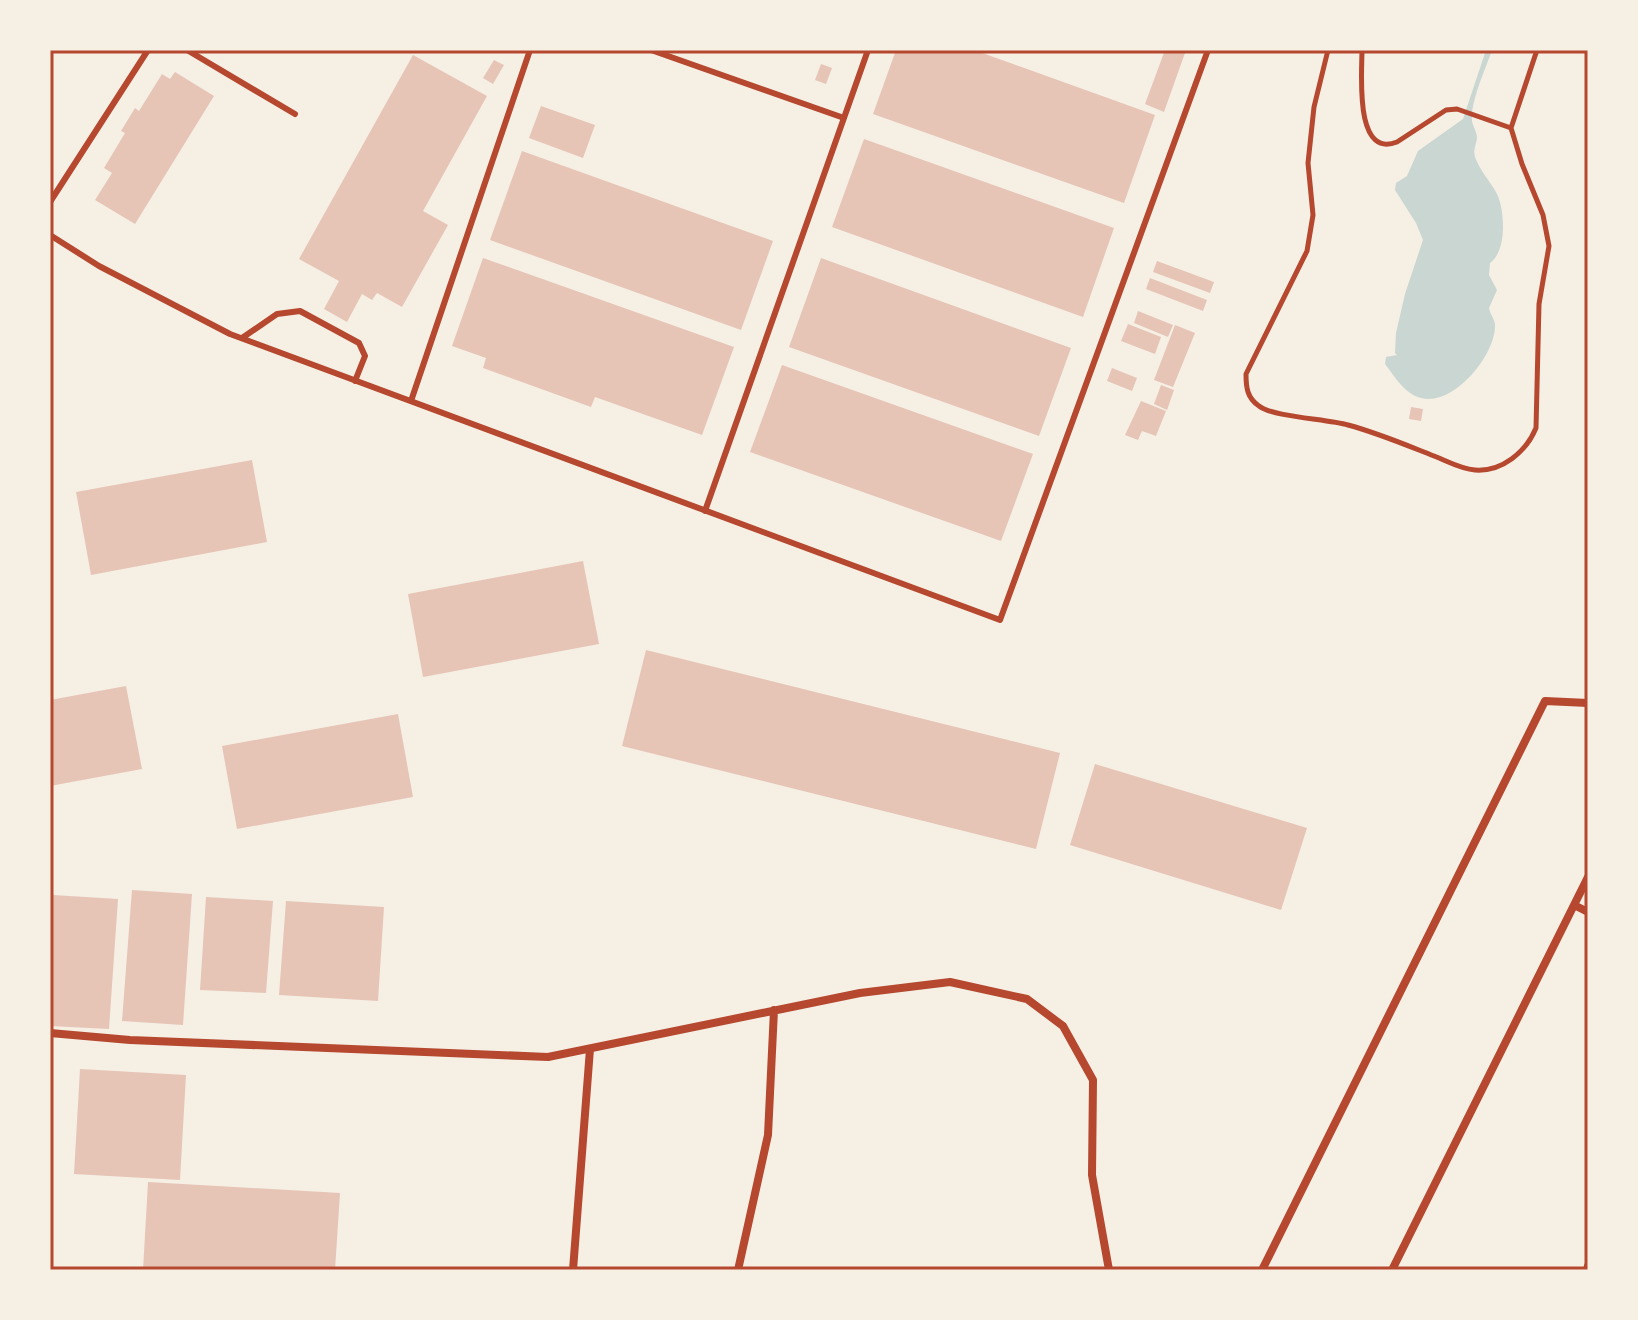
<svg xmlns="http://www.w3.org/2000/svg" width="1638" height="1320" font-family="Quicksand,sans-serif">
<rect width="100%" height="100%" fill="#f6efe4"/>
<path fill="#c9d6d2" d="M 1486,50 L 1492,50 C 1486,68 1470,102 1472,121 C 1473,127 1477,132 1477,138 C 1476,146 1473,149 1475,157 C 1480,171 1490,181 1497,194 C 1505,211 1507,251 1490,263 L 1489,275 L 1497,290 L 1489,308 C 1490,314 1495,320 1495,325 C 1496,355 1453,407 1421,398 C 1405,394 1395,377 1385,364 L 1386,357 L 1397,355 L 1395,353 L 1396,333 L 1405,294 L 1423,240 L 1416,223 L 1395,190 L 1396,183 L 1407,176 L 1418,151 L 1463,119 Z"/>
<path fill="#e6c5b7" d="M 896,50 L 974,50 L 1155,115 L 1124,203 L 873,114 Z
M 1165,50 L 1186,50 L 1164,112 L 1145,104 Z
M 413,55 L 487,96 L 423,211 L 448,225 L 402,307 L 377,293 L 372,300 L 362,294 L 347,322 L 324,309 L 339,281 L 299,259 Z
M 494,60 L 504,65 L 493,84 L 483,78 Z
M 821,64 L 832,68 L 826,84 L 815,80 Z
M 175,72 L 214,96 L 135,224 L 95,200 L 112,173 L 104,168 L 125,133 L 121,131 L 135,108 L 139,111 L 162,74 L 170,79 Z
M 541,106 L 595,125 L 583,158 L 529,138 Z
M 864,139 L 1114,228 L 1083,317 L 832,227 Z
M 522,151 L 773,241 L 741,330 L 490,240 Z
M 483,258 L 734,347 L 702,435 L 595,397 L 591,407 L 483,368 L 486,358 L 452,346 Z
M 821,258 L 1071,348 L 1039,436 L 789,347 Z
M 1157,261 L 1214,282 L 1210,293 L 1153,272 Z
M 1150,278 L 1207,300 L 1203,311 L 1146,289 Z
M 1138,311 L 1173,325 L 1168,337 L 1134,323 Z
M 1128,324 L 1161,337 L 1155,354 L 1121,341 Z
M 1175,325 L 1195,333 L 1173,387 L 1154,380 Z
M 782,365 L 1033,454 L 1001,541 L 750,452 Z
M 1112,368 L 1137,378 L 1132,391 L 1107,381 Z
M 1161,385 L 1174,390 L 1167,410 L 1154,404 Z
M 1141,401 L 1166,411 L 1156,436 L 1142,431 L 1138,440 L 1125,435 Z
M 1411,407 L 1423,409 L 1421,421 L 1409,419 Z
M 252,460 L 267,542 L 91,575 L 76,492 Z
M 583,561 L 599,644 L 423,677 L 408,594 Z
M 646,650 L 1060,753 L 1036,849 L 622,746 Z
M 126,686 L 142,769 L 50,786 L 50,700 Z
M 398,714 L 413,797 L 237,829 L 222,746 Z
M 1095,764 L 1307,828 L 1281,910 L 1070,845 Z
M 132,890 L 192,894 L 183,1025 L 122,1021 Z
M 53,895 L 118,899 L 109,1029 L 50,1026 Z
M 206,897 L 273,901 L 266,993 L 200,990 Z
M 286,901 L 384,907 L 378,1001 L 279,995 Z
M 80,1069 L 186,1075 L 180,1180 L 74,1174 Z
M 148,1182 L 340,1193 L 335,1270 L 143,1270 Z"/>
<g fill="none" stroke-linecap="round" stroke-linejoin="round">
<path stroke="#b5482f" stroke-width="5" d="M 1328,50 L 1314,107 L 1308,163 L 1313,215 L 1307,251 L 1246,374 C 1246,387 1247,398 1259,406 C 1273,417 1327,419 1348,425 C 1378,433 1406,445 1434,456 C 1447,461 1461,469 1475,470 C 1502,472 1526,452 1536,428 L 1539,304 L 1549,246 L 1543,215 L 1522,164 L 1511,128 L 1537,50
M 1362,50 C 1362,73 1354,159 1397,142 L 1446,110 L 1457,109 L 1511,128"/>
<path stroke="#b5482f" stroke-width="6" d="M 187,50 L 295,114
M 651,50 L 844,118
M 50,202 L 148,50
M 50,235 L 99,266 L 230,334 L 1000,620 L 1208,50
M 242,338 L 277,314 L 300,311 L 359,343 L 365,356 L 355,381
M 411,401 L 530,50
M 705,511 L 868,50"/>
<path stroke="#b5482f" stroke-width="8" d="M 1574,905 L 1588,912
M 50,1033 L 130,1040 L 548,1057 L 860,993 L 950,982 L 1027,999 L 1063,1026 L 1093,1080 L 1092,1175 L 1109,1270
M 573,1270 L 590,1049
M 738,1270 L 768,1135 L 774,1010
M 1262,1270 L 1545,701 L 1588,703
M 1392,1270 L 1588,877
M 1587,1270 L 1588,1266"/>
</g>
<rect width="1638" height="1320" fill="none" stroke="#f6efe4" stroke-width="104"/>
<rect x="52" y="52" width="1534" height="1216" fill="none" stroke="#b5482f" stroke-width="3"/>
</svg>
